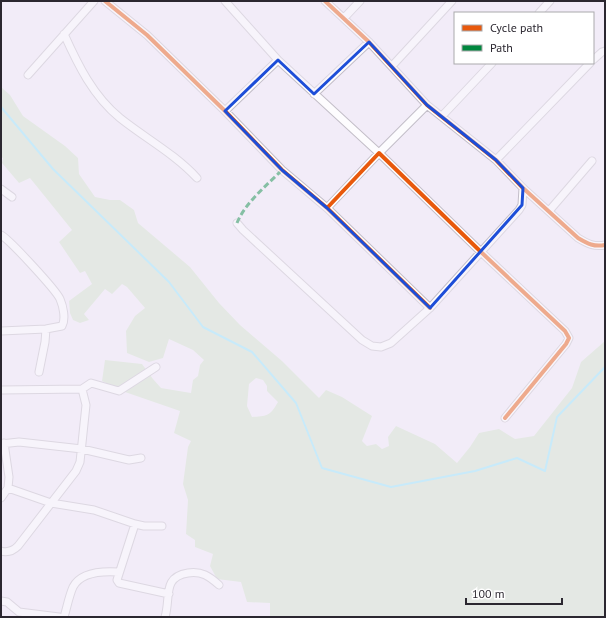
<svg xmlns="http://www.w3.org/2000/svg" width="606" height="618" font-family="'PT Sans',sans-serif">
<rect width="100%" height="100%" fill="#f2ecf8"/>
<path fill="#d3e3cd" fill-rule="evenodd" d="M 1,87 L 10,95 L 23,116 L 65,146 L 78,158 L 79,174 L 95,197 L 110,200 L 120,200 L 134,210 L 138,223 L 190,267 L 219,303 L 240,325 L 282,361 L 319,398 L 326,390 L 342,397 L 372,416 L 362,441 L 367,446 L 376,444 L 382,449 L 389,446 L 388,437 L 396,426 L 435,444 L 457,463 L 470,447 L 479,433 L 499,429 L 515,439 L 534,436 L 572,388 L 581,362 L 605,341 L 605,617 L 270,617 L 270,603 L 247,602 L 241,582 L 217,579 L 210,566 L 213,554 L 195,547 L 195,540 L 186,534 L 188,500 L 183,484 L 188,447 L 191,441 L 174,433 L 180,411 L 125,392 L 102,381 L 105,360 L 142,364 L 153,379 L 161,388 L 191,393 L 193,380 L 198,376 L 200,365 L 204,360 L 193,350 L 169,339 L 163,358 L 149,362 L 127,353 L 126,331 L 135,316 L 145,308 L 127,287 L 122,284 L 112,294 L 105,289 L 84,314 L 89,320 L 80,323 L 73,320 L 70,313 L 69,301 L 92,284 L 85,271 L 80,273 L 59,242 L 72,230 L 30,178 L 19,183 L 2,163 L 3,158 L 1,157 ZM 256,378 L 263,380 L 267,386 L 267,391 L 278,402 C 270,416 268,416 252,417 L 247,406 L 249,384 Z"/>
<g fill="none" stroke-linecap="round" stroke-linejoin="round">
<path stroke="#94e7fc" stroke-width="2" d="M 1,107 L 53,169 L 169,282 L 203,327 L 252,352 L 296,403 L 322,468 L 391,487 L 475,471 L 517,458 L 545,471 L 557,417 L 605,367"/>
<g stroke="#c3bec8" stroke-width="9">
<path id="minor" d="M 105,1 L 147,35 L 225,111 L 282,170 L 327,208 L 430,308
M 225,1 L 278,60 L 379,153 L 427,105
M 325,1 L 369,42 L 427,105 L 496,160 L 523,188 L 578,238 C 588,244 594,247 605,245
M 539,13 L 550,1
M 344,18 L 360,1
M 64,34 C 78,65 93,96 120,118 C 145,138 175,154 197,178
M 593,60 L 602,52 L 605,51
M 392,66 L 452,1
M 28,75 L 94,1
M 314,94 L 369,42
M 225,111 L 278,60
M 442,116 L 492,63
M 496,160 L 590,63
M 1,189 L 12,197
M 327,208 L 379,153 L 481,252 L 565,331 L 569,338 L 566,344 L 505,418
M 549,211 L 592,161
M 237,223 L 243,230 L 362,340 L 372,346 L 381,347 L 391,343 L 430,308 L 519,210 L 522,205 L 523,188
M 1,235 C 9,239 56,290 60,299 C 63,306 66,319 62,326 L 46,329 L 1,331
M 39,372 L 45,342 L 46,329
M 82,389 L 91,383 L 119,391 L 156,367
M 1,390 L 82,389 L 86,405 L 80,462 L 76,471 L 18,546 C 13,551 8,553 1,551
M 4,443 L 9,477 L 8,488
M 1,444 L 19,442 L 82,449 L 129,460 L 141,458
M 1,498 L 8,488 L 51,503 L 94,510 L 135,524 L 144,526 L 162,526
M 135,524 L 117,580 L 119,583 L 169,594
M 1,601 L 7,602 L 19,612 L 59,617
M 64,617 C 67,607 69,596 73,587 C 81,571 104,571 119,572
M 165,617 C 171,597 162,577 188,573 C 202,571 209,576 219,585"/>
</g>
<use href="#minor" stroke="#fdfcfe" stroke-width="7"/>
<path stroke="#00873e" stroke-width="3" stroke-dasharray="6 3" stroke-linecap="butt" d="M 237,223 C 245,203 267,185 282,170"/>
<g stroke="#fff" stroke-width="6">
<path id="cycleway" d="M 105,1 L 147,35 L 225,111 L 282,170 L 327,208 L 430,308
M 325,1 L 369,42 L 427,105 L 496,160 L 523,188 L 578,238 C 588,244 594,247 605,245
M 327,208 L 379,153 L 481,252 L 565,331 L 569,338 L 566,344 L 505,418"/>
</g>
<use href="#cycleway" stroke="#e8590c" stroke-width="4"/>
</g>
<path d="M0 0H606V618H0ZM 369,42 L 427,105 L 496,160 L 523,188 L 522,205 L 430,308 L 327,208 L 282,170 L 225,111 L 278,60 L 314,94 Z" fill="#f2ecf8" fill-opacity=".55" fill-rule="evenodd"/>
<path fill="none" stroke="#1d4ed8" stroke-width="3" stroke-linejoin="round" d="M 369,42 L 427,105 L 496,160 L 523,188 L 522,205 L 430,308 L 327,208 L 282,170 L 225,111 L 278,60 L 314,94 Z"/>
<rect width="606" height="618" fill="none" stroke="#2b2730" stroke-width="4"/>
<rect x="454" y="12" width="140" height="52" fill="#ffffff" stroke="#aaa9ac"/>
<rect x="462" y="25" width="20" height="6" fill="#e8590c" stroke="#aaa9ac"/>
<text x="490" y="32" font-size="12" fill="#2b2730">Cycle path</text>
<rect x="462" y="45" width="20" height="6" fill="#00873e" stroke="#aaa9ac"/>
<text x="490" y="52" font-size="12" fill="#2b2730">Path</text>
<path d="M466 598v6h96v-6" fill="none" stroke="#2b2730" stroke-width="2"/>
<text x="472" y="598" font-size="12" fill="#2b2730" stroke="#ffffff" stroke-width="3" paint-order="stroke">100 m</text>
</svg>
